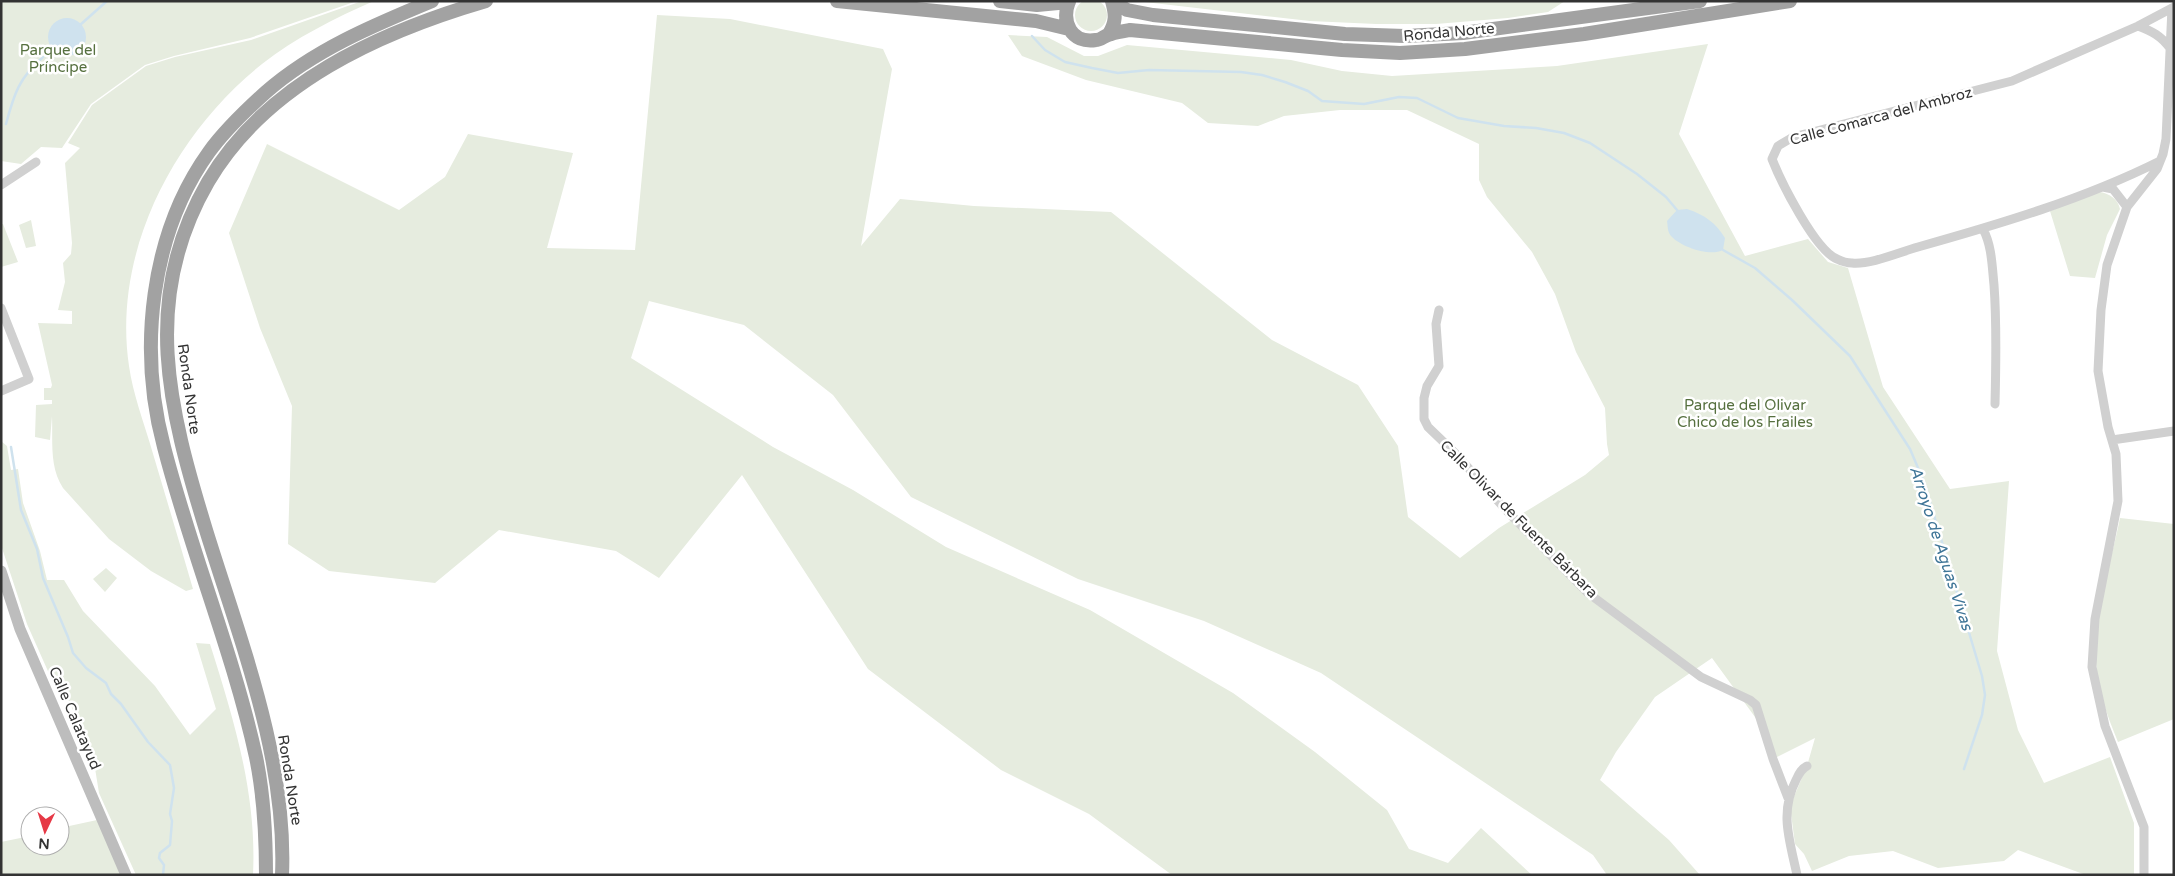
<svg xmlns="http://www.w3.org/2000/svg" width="2175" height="876" font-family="'Varela Round',sans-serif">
<rect width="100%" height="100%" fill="#fff"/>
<path fill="#e6ecdf" d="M1075 15a16 16 0 1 1 32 0a16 16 0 1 1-32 0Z
M 1,1 L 357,1 L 250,38 L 174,56 L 145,65 L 91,104 L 62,148 L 41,147 L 21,164 L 1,161 Z
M 362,1 L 374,1 C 335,18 295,38 262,64 C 174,134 112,252 129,366 C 133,394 143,420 151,447 C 165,494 179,541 193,589 L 186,591 L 151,571 L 109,539 L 63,488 C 49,467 53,440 52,416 L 50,440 L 35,437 L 36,405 L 52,404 L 52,400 L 44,400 L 44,388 L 51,388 L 52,385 L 38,323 L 72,324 L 72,311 L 58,310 L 65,282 L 63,263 L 71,254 L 72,243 L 65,163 L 80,148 L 68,143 L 92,105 L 146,66 L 175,57 L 251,40 Z
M 1136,1 L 1565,1 L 1548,12 L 1508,18 L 1436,24 L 1376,24 L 1310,21 Z
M 657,15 L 730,19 L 883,49 L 892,69 L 861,246 L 900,199 L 974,206 L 1111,212 L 1272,340 L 1358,385 L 1398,446 L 1408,517 L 1460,558 L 1499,528 L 1585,475 L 1609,455 L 1607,444 L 1605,408 L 1576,352 L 1555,294 L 1532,252 L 1487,197 L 1479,180 L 1479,144 L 1407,110 L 1340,110 L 1284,116 L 1258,126 L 1208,123 L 1182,103 L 1086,80 L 1022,56 L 1008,35 L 1047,37 L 1084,56 L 1098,56 L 1127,45 L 1291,60 L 1342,71 L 1392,76 L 1557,66 L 1708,44 L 1679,134 L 1745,256 L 1808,239 L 1828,262 L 1848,268 L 1883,387 L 1950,489 L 2009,481 L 1997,651 L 2018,730 L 2044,783 L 2110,757 L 2134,823 L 2134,875 L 2086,875 L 2018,850 L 2004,861 L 1938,868 L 1893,851 L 1849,856 L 1812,871 L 1804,854 L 1795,844 L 1790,806 L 1807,766 L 1815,738 L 1773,759 L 1763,728 L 1712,658 L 1655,697 L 1616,752 L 1600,780 L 1669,840 L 1700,875 L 1607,875 L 1593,855 L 1321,673 L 1204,621 L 1078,579 L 911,497 L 833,395 L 744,325 L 649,301 L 631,358 L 773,447 L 853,490 L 946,547 L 1090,610 L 1233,693 L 1315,752 L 1387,810 L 1409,849 L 1448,863 L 1481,828 L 1532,875 L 1172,875 L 1089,814 L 1001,770 L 868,669 L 742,475 L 659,578 L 616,551 L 499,530 L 435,583 L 329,571 L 288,544 L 292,406 L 260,328 L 229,233 L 267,144 L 399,210 L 445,177 L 468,134 L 573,153 L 547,248 L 635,250 Z
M 2099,192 C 2109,193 2118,199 2120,209 L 2107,235 L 2095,278 L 2070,276 L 2050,211 Z
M 31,220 L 36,246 L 26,248 L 19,225 Z
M 1,224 L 3,224 L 18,262 L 1,267 Z
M 1,441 L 7,446 L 11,470 L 18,469 L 23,503 L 40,551 L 47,580 L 64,580 L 83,611 L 155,686 L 190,735 L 216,709 L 196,643 L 210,644 C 234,720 257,794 253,875 L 136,875 L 99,793 L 94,762 L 70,703 L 51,678 L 27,624 L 1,545 Z
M 2120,518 L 2174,524 L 2174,719 L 2118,742 C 2108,717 2097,690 2096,661 C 2093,616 2111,563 2120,518 Z
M 106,568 L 117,578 L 105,592 L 93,579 Z
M 97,820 L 121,875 L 1,875 L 1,842 L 30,836 L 30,846 L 60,846 L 60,828 Z"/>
<path fill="#cfe2ee" d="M48 37a19 19 0 1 1 38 0a19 19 0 1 1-38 0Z
M 1687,209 C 1705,215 1716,223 1725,238 L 1723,250 C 1710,257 1681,247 1671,236 C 1667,231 1668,226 1667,221 L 1677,210 Z"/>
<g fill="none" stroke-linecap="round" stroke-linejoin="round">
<path stroke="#cfe2ee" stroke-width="2.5" d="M 80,25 L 107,1
M 1032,36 L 1045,50 L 1065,62 L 1092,68 L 1118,73 L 1149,70 L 1241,72 L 1262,75 L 1285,82 L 1308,91 L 1322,101 L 1364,104 L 1399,97 L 1417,98 L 1458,118 L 1504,126 L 1536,128 L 1564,133 L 1590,143 L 1637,174 L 1666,197 L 1677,210
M 6,124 C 14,94 19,78 43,57
M 1723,250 L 1755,268 L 1792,300 L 1850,356 L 1910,449 L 1924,482 L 1982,676 L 1985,695 L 1982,715 L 1964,769
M 11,447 L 21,510 L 37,549 L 43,578 L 68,637 L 73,653 L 86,668 L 106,683 L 111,694 L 121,704 L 148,742 L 170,765 L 174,788 L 170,814 L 172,821 L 170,845 L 160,853 L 159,858 L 164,865 L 163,875"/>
<path stroke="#d0d0d0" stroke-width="9" d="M 2138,26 C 2152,31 2161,36 2170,48
M 2160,161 C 2084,199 2000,224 1918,247 C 1900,252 1870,265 1852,263 C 1848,263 1841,261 1837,259 C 1815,250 1781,182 1772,159 L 1778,146 L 1793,137 L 2012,81 L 2138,26 L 2174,7
M 1,185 L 36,162
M 2103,187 L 2113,189 L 2127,207
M 1983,229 C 1992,246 1992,266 1994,285 C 1997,325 1996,364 1995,404
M 1,308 L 29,379 L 1,391
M 1439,310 L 1436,324 L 1439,366 L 1427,386 L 1424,398 L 1424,419 L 1428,427 L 1454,452 L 1507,511 L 1588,593 L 1701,677 L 1750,700 L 1756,705 L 1773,759 L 1788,798
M 2112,440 L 2174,431
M 1797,875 C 1790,841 1779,813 1796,780 C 1799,774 1801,769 1807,766
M 2144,875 L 2144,827 L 2105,726 L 2092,667 L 2095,619 L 2118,501 L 2116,454 L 2108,427 L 2098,371 L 2101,310 L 2107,265 L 2127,207 L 2157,169 L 2163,154 L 2166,139 L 2172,8"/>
<path stroke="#bdbdbd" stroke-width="11" d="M 1,571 L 20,629 L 126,875"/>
<path stroke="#a2a2a2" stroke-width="14" d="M 837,1 L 1036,21 L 1069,29
M 1000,1 L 1037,5 L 1069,2
M 1069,1 C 1061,22 1071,44 1096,40 C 1101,40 1105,35 1111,34 C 1117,32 1124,31 1130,30 L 1342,50 L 1400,53 L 1465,49 L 1584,34 L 1790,1
M 1112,1 L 1127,10 L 1153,15 L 1345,34 L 1405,36 L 1463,33 L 1700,1
M 1109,34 C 1116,22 1116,15 1112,1
M 266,875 C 266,836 264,796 256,757 C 233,652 191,552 164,447 C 138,350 150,234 209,152 C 225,130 246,110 266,92 C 314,50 374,25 432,1
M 282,875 C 287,758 240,640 206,530 C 169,409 140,299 208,182 C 266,83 380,32 486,1"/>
</g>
<g text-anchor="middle" stroke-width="5" stroke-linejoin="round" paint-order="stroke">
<g font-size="15" fill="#333" stroke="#fff">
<text transform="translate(1449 32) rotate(-5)" y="5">Ronda Norte</text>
<text transform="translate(1881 116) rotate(-15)" y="5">Calle Comarca del Ambroz</text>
<text transform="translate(189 389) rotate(82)" y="5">Ronda Norte</text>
<text transform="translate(1519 519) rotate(45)" y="5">Calle Olivar de Fuente Bárbara</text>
<text transform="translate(75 718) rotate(67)" y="5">Calle Calatayud</text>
<text transform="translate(290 780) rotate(81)" y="5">Ronda Norte</text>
</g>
<g font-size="15" fill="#56703f" stroke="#fff">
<text x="58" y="55">Parque del<tspan x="58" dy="17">Príncipe</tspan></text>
<text x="1745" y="410">Parque del Olivar<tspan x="1745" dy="17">Chico de los Frailes</tspan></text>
</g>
<g font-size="16" font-style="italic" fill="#3f7597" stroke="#fff">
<text transform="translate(1942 548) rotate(72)" y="6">Arroyo de Aguas Vivas</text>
</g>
</g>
<rect width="2175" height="876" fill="none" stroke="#333333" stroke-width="5"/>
<g transform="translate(45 831) rotate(184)"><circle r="24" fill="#ffffff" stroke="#adadad"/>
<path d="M0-4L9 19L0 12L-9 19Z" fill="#e63946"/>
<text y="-8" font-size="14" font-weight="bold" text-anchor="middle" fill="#333333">N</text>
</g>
</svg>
